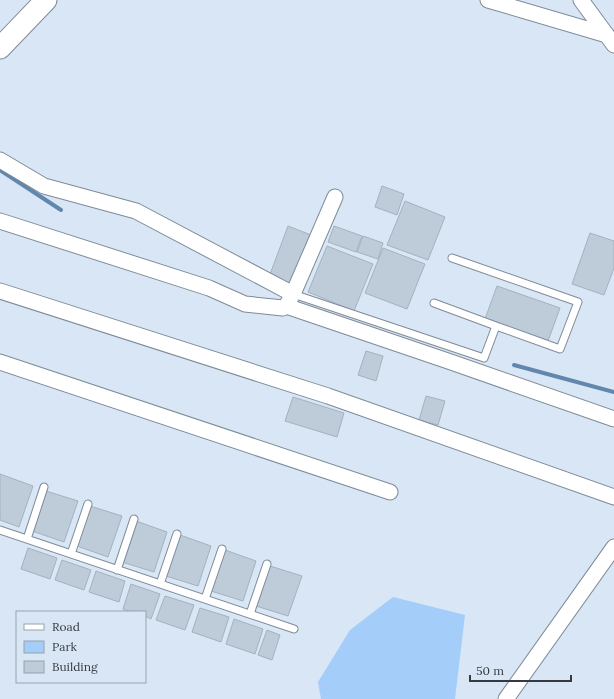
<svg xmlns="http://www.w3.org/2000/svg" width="614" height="699" font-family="Lora,serif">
<rect width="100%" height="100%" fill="#d8e6f5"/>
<path fill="#a4cef9" d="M 393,597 L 465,615 L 455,699 L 321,699 L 318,682 L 350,630 Z"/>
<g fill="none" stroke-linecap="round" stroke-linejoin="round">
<path stroke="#6187ad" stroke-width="4" d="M 0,170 L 61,210
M 514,365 L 614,392"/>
</g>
<path fill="#becbd9" stroke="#a4b1bf" d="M 382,186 L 404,194 L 397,215 L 375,207 Z
M 405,201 L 445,217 L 428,260 L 387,245 Z
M 288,226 L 311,235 L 292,285 L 269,277 Z
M 334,226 L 362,236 L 356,252 L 328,242 Z
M 590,233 L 614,241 L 614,268 L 604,295 L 572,284 Z
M 363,236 L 383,243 L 378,259 L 357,252 Z
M 327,246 L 373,264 L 354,311 L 308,292 Z
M 383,248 L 425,264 L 407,309 L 365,293 Z
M 497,286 L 560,308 L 548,341 L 485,319 Z
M 366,351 L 383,356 L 376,381 L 358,375 Z
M 426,396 L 445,401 L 438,425 L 419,420 Z
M 293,397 L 344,413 L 337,437 L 285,421 Z
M 0,474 L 33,486 L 19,527 L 0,520 Z
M 46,491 L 78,501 L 64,542 L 32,531 Z
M 90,506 L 122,516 L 108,557 L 77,546 Z
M 136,521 L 167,532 L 154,572 L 122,562 Z
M 180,535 L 211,546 L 198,586 L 166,576 Z
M 28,548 L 57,558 L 50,579 L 21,569 Z
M 225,550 L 256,561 L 243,601 L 211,591 Z
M 62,560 L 91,570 L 84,590 L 55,580 Z
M 270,566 L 302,576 L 288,616 L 256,606 Z
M 96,571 L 125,581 L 119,602 L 89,592 Z
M 131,584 L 160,594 L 151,619 L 145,616 L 145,612 L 132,612 L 123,609 Z
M 165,596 L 194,605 L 185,630 L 156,620 Z
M 200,608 L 229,617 L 221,642 L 192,632 Z
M 234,619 L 263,629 L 255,654 L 226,644 Z
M 267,630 L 280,635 L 272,660 L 258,655 Z"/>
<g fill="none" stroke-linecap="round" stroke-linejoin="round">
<g stroke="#7e8b98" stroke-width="9">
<path id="lane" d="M 293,294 L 484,358 L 496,326 L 560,349 L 578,302 L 452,258
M 434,303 L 496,326
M 0,530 L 294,629
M 27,539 L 44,487
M 71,554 L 88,504
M 117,570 L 134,519
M 160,584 L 177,534
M 205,599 L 222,549
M 250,614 L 267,564"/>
</g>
<g stroke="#7e8b98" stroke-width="17">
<path id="street" d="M 488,0 L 607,35
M 581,0 L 614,45
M 0,160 L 44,186 L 136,211 L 293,294 L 286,306 L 283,308 L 245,304 L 209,288 L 0,221
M 0,291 L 328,396 L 614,497
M 293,294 L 335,197
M 286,306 L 448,361 L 614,419
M 0,362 L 390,492
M 506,699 L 614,547"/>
</g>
<g stroke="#7e8b98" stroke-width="23">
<path id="secondary" d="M 0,48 L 46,0"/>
</g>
<use href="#lane" stroke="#fff" stroke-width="7"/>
<use href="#street" stroke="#fff" stroke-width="15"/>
<use href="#secondary" stroke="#fff" stroke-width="21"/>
</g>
<rect x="16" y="611" width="130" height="72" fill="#d8e6f5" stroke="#97a2ad"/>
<rect x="24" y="624" width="20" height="6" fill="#ffffff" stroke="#97a2ad"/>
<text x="52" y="631" font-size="12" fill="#363b41">Road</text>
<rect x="24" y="641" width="20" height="12" fill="#a4cef9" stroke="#97a2ad"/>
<text x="52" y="651" font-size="12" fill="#363b41">Park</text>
<rect x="24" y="661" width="20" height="12" fill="#becbd9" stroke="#97a2ad"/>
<text x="52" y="671" font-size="12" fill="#363b41">Building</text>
<path d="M470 675v6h101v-6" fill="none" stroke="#363b41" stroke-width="2"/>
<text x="476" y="675" font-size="12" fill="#363b41" stroke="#d8e6f5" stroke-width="3" paint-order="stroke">50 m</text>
</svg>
